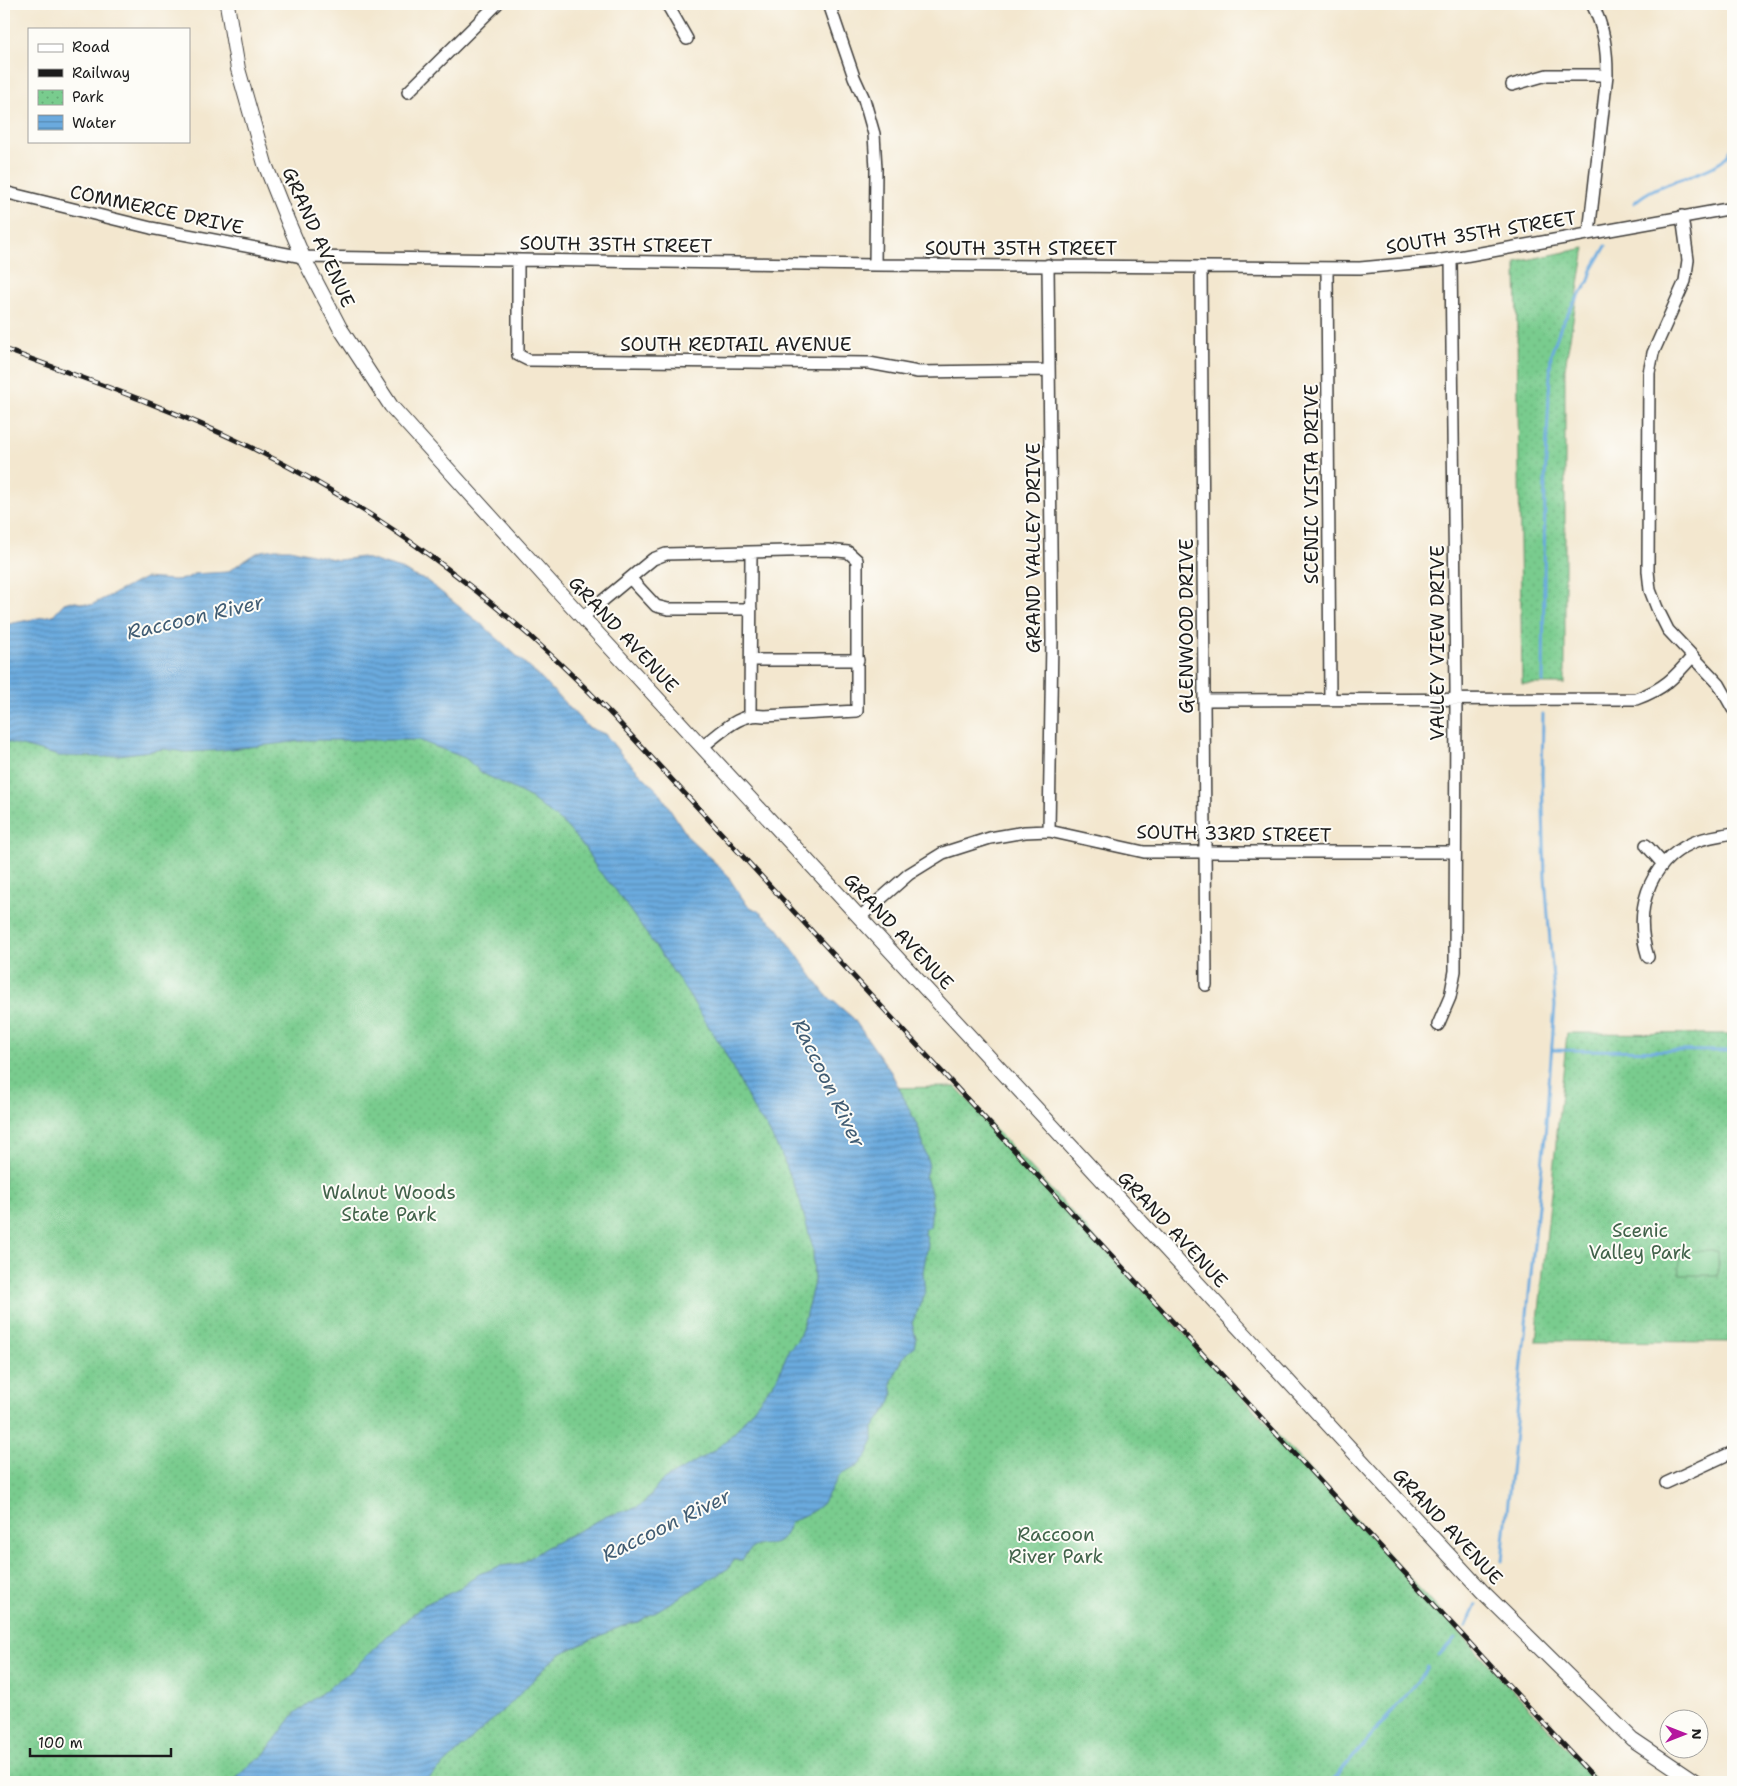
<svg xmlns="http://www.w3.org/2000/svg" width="1737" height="1786" font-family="'Shantell Sans',sans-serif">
<defs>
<pattern id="park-dots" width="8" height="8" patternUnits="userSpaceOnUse" patternTransform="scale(1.25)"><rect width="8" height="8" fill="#79cc8e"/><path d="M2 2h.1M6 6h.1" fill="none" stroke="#68af7a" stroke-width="1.8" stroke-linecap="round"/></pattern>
<pattern id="water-rules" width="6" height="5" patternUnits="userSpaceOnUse" patternTransform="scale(1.25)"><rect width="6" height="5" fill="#6baade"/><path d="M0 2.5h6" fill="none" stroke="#578ab3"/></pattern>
</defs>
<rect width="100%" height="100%" fill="#fdfcf7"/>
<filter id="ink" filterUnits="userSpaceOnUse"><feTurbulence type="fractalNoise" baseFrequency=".02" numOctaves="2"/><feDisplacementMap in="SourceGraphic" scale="10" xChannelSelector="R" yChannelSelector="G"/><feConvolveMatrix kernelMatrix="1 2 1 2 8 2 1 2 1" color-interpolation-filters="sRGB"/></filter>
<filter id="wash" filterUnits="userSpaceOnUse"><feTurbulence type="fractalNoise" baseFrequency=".0096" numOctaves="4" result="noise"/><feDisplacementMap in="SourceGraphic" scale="20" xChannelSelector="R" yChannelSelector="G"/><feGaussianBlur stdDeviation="1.12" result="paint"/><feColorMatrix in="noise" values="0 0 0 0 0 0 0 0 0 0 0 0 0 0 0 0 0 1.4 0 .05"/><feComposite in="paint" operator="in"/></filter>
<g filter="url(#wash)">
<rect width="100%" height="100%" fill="#f3e7cf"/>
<path fill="url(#park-dots)" stroke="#4a7455" d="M 1585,248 L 1565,368 L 1565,684 L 1522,684 L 1516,262 Z
M 502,723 L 783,1105 L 829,1313 L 806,1390 L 276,1782 L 4,1782 L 4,740 Z
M 1567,1033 L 1733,1034 L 1733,1342 L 1536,1341 Z
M 956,1087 L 1598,1782 L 351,1782 L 772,1522 L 859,1088 Z"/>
<path fill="#79cc8e" stroke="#4a7455" d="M 1679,1251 L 1718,1251 L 1718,1275 L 1680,1275 Z"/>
<path fill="url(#water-rules)" stroke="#44637d" d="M 275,549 L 290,549 L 338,560 L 362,557 L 404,570 L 414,576 L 426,580 L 486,628 L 541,678 L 588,727 L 605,734 L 622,755 L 660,793 L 688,837 L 725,872 L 747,905 L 758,911 L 777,927 L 825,994 L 853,1018 L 891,1072 L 919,1129 L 929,1166 L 925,1176 C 934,1192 932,1209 930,1227 L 924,1229 L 928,1244 L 923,1272 L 925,1294 L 912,1323 L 916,1338 L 914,1347 L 903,1358 L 891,1383 L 893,1395 L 889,1405 L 873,1428 L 873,1441 L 868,1454 L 858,1466 L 840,1475 L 822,1504 L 813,1511 L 790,1522 C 778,1558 767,1536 750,1550 C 747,1552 744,1557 742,1560 L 733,1560 L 729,1568 L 638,1622 L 622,1626 L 562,1653 L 548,1664 L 515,1699 L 425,1782 L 233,1782 L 251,1763 L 262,1757 L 294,1714 L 352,1670 L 385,1638 L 425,1604 L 457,1590 L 479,1574 L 500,1566 L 522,1563 L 545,1548 L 607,1516 L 638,1507 L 645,1502 L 662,1481 L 715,1450 L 735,1432 L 777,1378 L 789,1349 L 797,1341 L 802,1329 L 814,1282 L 813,1248 L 799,1198 L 783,1158 L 766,1126 L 757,1116 L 722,1047 L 677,977 L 614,888 L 597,869 L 585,848 L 565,825 L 528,796 L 482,773 L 465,758 L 418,740 L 311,740 L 222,750 L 186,752 L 164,749 L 104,757 L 59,756 L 4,741 L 4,625 L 53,615 L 64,603 L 71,601 L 91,605 L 145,578 L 174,580 L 185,579 L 194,574 L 227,572 L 251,556 L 261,551 Z"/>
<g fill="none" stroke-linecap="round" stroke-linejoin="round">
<path stroke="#6baade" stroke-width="3" d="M 1634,203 C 1658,180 1694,180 1721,162 C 1726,159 1729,152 1733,147
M 1543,683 L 1545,480 L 1551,354 L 1561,326 L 1573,304 L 1588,283 L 1592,270 L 1606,246
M 1553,1050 L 1733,1051
M 1502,1561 L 1545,1136 L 1555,1005 L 1545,877 L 1542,775 L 1543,714
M 1466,1627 L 1476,1605
M 1439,1655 L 1455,1638
M 1331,1782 L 1421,1678 L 1427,1666"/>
</g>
</g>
<g filter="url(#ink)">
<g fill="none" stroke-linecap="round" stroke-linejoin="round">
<g stroke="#3c3a37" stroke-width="14">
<path id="minor" d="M 667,4 L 687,39
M 829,4 L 854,77 L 864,99 L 874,134 L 876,169 L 875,265
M 1512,85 L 1547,75 L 1607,75
M 408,92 L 497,4
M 4,192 L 151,228 L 303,257 L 875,265 L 1360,268 L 1436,261 L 1733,208
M 1682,216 L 1688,260 L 1685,281 L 1653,353 L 1649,373 L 1648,571 L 1650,590 L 1657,608 L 1668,630 L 1719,684 L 1733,709
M 1589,233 L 1607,75 C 1607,49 1604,27 1592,4
M 518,260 L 518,355 L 528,360 L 869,363 L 918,372 L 1049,370
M 1048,265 L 1052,639 L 1049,831
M 1201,267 L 1206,985
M 1327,269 L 1330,700
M 630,578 L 656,606 L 668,609 L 751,609
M 583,617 L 653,559 L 666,554 L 828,550 L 848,552 L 857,560 L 857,711 L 764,716 C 739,712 722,732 702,747
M 751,660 L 858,660
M 1204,700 L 1636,699 C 1664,689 1674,678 1693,656
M 750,714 L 751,553
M 1646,845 L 1663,864
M 860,917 L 909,874 L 943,853 L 990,838 L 1025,832 L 1049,831 L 1144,852 L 1455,852
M 1648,957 C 1634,913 1646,864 1692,843 C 1705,837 1719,836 1733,833
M 1438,1025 L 1450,997 L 1455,971 L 1456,688 L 1451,259
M 1666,1483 L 1733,1452"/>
</g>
<g stroke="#3c3a37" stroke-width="16">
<path id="major" d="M 227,4 L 238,69 L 265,164 L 288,222 L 303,257 L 340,328 L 391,406 L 560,593 L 1482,1591 L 1632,1739 L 1696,1782"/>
</g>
<use href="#minor" stroke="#fff" stroke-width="11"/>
<use href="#major" stroke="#fff" stroke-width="14"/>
<g stroke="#1c1c1c" stroke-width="5">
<path id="rail" d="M 4,349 C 85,379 168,407 246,445 C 385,512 506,605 614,717 L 1598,1782"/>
</g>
<use href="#rail" stroke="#fdfcf7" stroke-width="3" stroke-dasharray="9" stroke-linecap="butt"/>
</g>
</g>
<g text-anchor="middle" stroke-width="4" stroke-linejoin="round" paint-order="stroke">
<g font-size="19" fill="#1c1c1c" stroke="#fdfcf7">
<text transform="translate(157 209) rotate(12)" y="7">COMMERCE DRIVE</text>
<text transform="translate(1481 232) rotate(-9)" y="7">SOUTH 35TH STREET</text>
<text transform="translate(319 237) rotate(66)" y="7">GRAND AVENUE</text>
<text transform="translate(616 244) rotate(1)" y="7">SOUTH 35TH STREET</text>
<text x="1021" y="255">SOUTH 35TH STREET</text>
<text x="736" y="351">SOUTH REDTAIL AVENUE</text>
<text transform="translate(1311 484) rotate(-90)" y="7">SCENIC VISTA DRIVE</text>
<text transform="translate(1033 548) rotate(-90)" y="7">GRAND VALLEY DRIVE</text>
<text transform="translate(1186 626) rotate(-90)" y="7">GLENWOOD DRIVE</text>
<text transform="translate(624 634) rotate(47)" y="7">GRAND AVENUE</text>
<text transform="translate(1437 643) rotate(-90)" y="7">VALLEY VIEW DRIVE</text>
<text transform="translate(1234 833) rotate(1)" y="7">SOUTH 33RD STREET</text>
<text transform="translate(899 931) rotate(47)" y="7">GRAND AVENUE</text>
<text transform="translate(1173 1229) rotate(47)" y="7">GRAND AVENUE</text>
<text transform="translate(1448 1526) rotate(47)" y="7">GRAND AVENUE</text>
</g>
<g font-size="19" fill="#41624a" stroke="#fdfcf7">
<text x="389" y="1199">Walnut Woods<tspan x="389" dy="22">State Park</tspan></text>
<text x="1640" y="1237">Scenic<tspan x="1640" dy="22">Valley Park</tspan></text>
<text x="1056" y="1541">Raccoon<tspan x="1056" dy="22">River Park</tspan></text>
</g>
<g font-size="20" font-style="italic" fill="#405c73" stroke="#fdfcf7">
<text transform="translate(195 617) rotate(-13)" y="7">Raccoon River</text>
<text transform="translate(829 1083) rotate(64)" y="7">Raccoon River</text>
<text transform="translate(666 1525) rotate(-26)" y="7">Raccoon River</text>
</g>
</g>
<rect width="1737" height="1786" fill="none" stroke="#fdfcf7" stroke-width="20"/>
<rect x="28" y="28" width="162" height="115" fill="#fdfcf7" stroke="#a3a29f"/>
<rect x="38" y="44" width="25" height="8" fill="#ffffff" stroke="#a3a29f"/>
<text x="72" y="52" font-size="15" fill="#1c1c1c">Road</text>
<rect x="38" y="69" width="25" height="8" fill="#1c1c1c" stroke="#a3a29f"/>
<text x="72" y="78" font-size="15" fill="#1c1c1c">Railway</text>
<rect x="38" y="90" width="25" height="15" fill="url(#park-dots)" stroke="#a3a29f"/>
<text x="72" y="102" font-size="15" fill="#1c1c1c">Park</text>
<rect x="38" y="115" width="25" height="15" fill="url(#water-rules)" stroke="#a3a29f"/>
<text x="72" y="128" font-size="15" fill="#1c1c1c">Water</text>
<g transform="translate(1684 1734) rotate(90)"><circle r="24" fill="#fdfcf7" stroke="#a3a29f"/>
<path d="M0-4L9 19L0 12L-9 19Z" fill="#b5179e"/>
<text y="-8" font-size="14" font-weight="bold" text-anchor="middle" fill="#1c1c1c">N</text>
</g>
<path d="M30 1748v8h141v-8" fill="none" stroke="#1c1c1c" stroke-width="2.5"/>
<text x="38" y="1748" font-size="15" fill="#1c1c1c" stroke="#fdfcf7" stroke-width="4" paint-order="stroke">100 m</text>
</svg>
